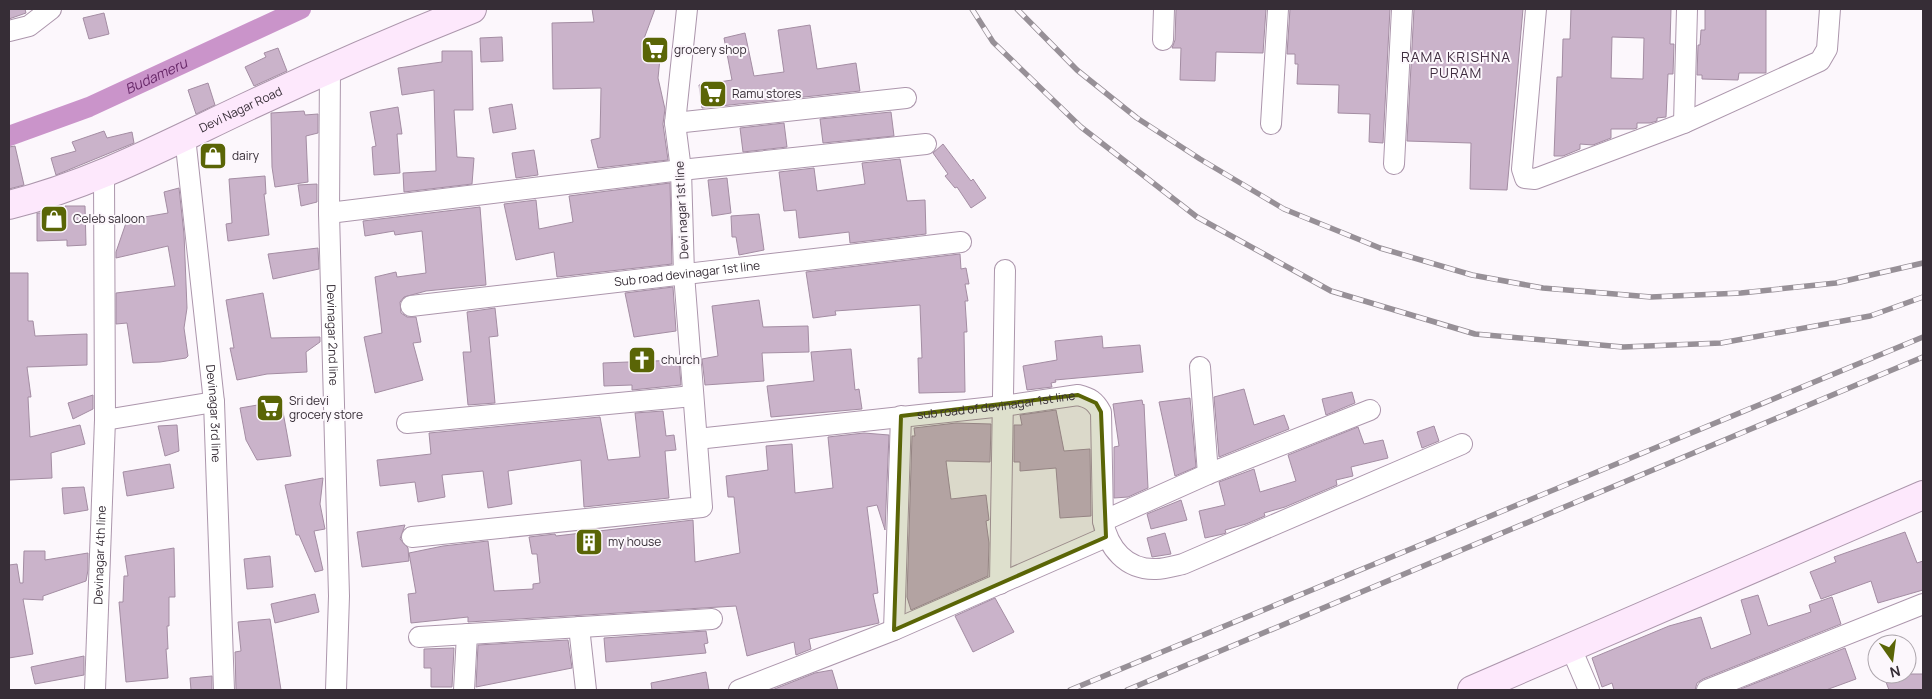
<svg xmlns="http://www.w3.org/2000/svg" width="1932" height="699" font-family="Manrope,sans-serif">
<rect width="100%" height="100%" fill="#fcf7fc"/>
<g fill="none" stroke-linecap="round" stroke-linejoin="round">
<path stroke="#ca94ca" stroke-width="20" id="s1" d="M 9,136 L 89,107 L 301,9"/>
</g>
<path fill="#cab3ca" stroke="#a48da3" fill-rule="evenodd" d="M 9,9 L 25,9 L 26,13 L 9,19 Z
M 592,9 L 655,9 L 642,44 L 662,39 L 658,78 L 665,109 L 663,124 L 668,160 L 598,168 L 591,140 L 600,138 L 601,88 L 553,89 L 552,23 L 594,22 Z
M 1176,9 L 1266,9 L 1263,53 L 1216,52 L 1215,81 L 1180,80 L 1181,48 L 1172,48 L 1175,40 Z
M 1290,9 L 1390,9 L 1383,143 L 1369,142 L 1370,114 L 1338,113 L 1339,85 L 1297,84 L 1298,64 L 1295,64 L 1295,54 L 1287,54 Z
M 1414,9 L 1523,9 L 1507,190 L 1470,189 L 1471,143 L 1407,141 Z
M 1571,9 L 1671,9 L 1670,44 L 1674,44 L 1673,74 L 1668,74 L 1666,117 L 1657,118 L 1657,121 L 1650,123 L 1637,123 L 1637,128 L 1634,129 L 1611,129 L 1611,138 L 1593,145 L 1580,144 L 1580,149 L 1563,156 L 1554,156 L 1557,77 L 1562,77 L 1563,39 L 1570,39 ZM 1612,37 L 1644,38 L 1643,79 L 1611,78 Z
M 1705,9 L 1766,9 L 1766,73 L 1739,73 L 1738,80 L 1702,79 L 1702,75 L 1697,75 L 1698,45 L 1700,45 L 1701,30 L 1705,30 Z
M 104,13 L 109,34 L 89,39 L 83,18 Z
M 810,25 L 817,69 L 856,63 L 860,91 L 702,108 L 699,85 L 732,80 L 724,38 L 745,33 L 754,76 L 784,72 L 778,30 Z
M 502,37 L 503,61 L 481,62 L 480,38 Z
M 278,48 L 287,71 L 254,86 L 245,67 L 266,57 L 264,53 Z
M 442,51 L 472,51 L 473,110 L 454,110 L 457,157 L 474,158 L 472,184 L 404,192 L 403,173 L 436,171 L 434,90 L 402,95 L 398,68 L 442,62 Z
M 208,83 L 215,105 L 196,114 L 188,90 Z
M 512,104 L 516,129 L 493,133 L 489,108 Z
M 398,107 L 402,134 L 397,134 L 400,173 L 374,175 L 372,147 L 376,146 L 370,112 Z
M 304,111 L 305,115 L 318,114 L 318,133 L 306,136 L 308,182 L 275,187 L 272,167 L 271,113 Z
M 891,112 L 894,136 L 823,143 L 820,119 Z
M 784,123 L 787,147 L 743,152 L 740,128 Z
M 104,131 L 107,138 L 132,132 L 134,143 L 56,175 L 51,158 L 76,151 L 72,142 Z
M 943,144 L 971,181 L 973,179 L 986,198 L 971,208 L 957,187 L 955,188 L 945,176 L 948,174 L 933,153 Z
M 15,146 L 24,185 L 9,189 L 9,147 Z
M 534,150 L 538,175 L 516,178 L 512,153 Z
M 900,159 L 907,201 L 925,200 L 926,234 L 850,243 L 849,232 L 799,238 L 796,210 L 784,211 L 779,172 L 814,168 L 817,191 L 865,184 L 862,163 Z
M 265,176 L 266,194 L 264,194 L 269,235 L 228,241 L 226,224 L 232,223 L 229,179 Z
M 727,178 L 731,213 L 712,216 L 708,180 Z
M 670,183 L 672,264 L 557,277 L 554,252 L 516,260 L 504,204 L 536,200 L 539,229 L 573,222 L 569,196 Z
M 317,184 L 317,202 L 301,206 L 298,185 Z
M 179,188 L 184,234 L 187,308 L 184,328 L 188,356 L 186,358 L 160,362 L 133,363 L 127,323 L 116,324 L 116,293 L 175,286 L 168,246 L 116,258 L 116,252 L 127,220 L 168,213 L 164,192 Z
M 65,206 L 85,206 L 86,245 L 67,246 L 67,240 L 37,241 L 37,213 L 66,213 Z
M 480,207 L 486,285 L 426,291 L 404,297 L 400,302 L 401,313 L 407,317 L 416,317 L 421,342 L 413,343 L 423,380 L 375,393 L 364,337 L 382,333 L 375,277 L 396,272 L 397,277 L 426,273 L 422,231 L 395,235 L 394,231 L 365,236 L 363,221 Z
M 759,214 L 764,250 L 739,255 L 736,237 L 732,237 L 731,216 Z
M 318,248 L 319,269 L 273,279 L 268,254 Z
M 960,254 L 961,269 L 966,268 L 969,284 L 965,284 L 968,301 L 965,301 L 967,332 L 964,332 L 965,392 L 919,393 L 918,358 L 922,358 L 920,305 L 835,311 L 836,315 L 813,318 L 806,272 Z
M 9,273 L 28,273 L 28,321 L 33,321 L 35,336 L 87,334 L 87,365 L 27,367 L 31,397 L 28,397 L 30,437 L 80,425 L 85,444 L 51,453 L 52,478 L 9,480 Z
M 673,287 L 676,331 L 634,337 L 625,293 Z
M 263,293 L 271,338 L 320,337 L 320,342 L 306,352 L 307,372 L 267,374 L 237,380 L 230,348 L 234,348 L 226,300 Z
M 759,300 L 763,327 L 808,326 L 809,352 L 762,353 L 764,381 L 705,385 L 702,359 L 718,356 L 712,306 Z
M 495,308 L 498,336 L 489,337 L 495,403 L 468,405 L 463,352 L 471,352 L 467,312 Z
M 1102,336 L 1103,348 L 1140,345 L 1143,372 L 1055,380 L 1056,382 L 1051,383 L 1052,387 L 1027,390 L 1023,366 L 1057,360 L 1055,341 Z
M 851,349 L 855,390 L 859,389 L 862,409 L 771,417 L 767,386 L 814,381 L 811,352 Z
M 679,360 L 681,385 L 632,390 L 632,385 L 604,386 L 603,363 Z
M 1244,389 L 1254,425 L 1284,415 L 1289,429 L 1219,457 L 1214,397 Z
M 1352,392 L 1355,403 L 1326,415 L 1322,399 Z
M 93,395 L 93,409 L 73,419 L 68,403 Z
M 1190,398 L 1196,467 L 1175,476 L 1159,402 Z
M 1142,400 L 1143,405 L 1144,404 L 1148,488 L 1128,497 L 1114,498 L 1114,447 L 1119,446 L 1113,404 Z
M 281,401 L 291,456 L 257,460 L 246,440 L 240,408 Z
M 1056,410 L 1064,451 L 1090,449 L 1091,516 L 1060,518 L 1056,468 L 1020,471 L 1020,462 L 1014,462 L 1014,425 L 1022,425 L 1020,415 Z
M 663,411 L 666,436 L 674,435 L 676,450 L 665,451 L 669,498 L 584,507 L 581,460 L 508,471 L 512,504 L 488,508 L 483,471 L 442,475 L 445,497 L 418,502 L 415,482 L 380,486 L 377,460 L 431,454 L 429,433 L 600,417 L 608,460 L 640,457 L 635,413 Z
M 956,423 L 991,424 L 990,462 L 946,461 L 951,499 L 986,495 L 989,520 L 986,521 L 989,543 L 988,576 L 911,610 L 907,597 L 912,436 L 915,436 L 914,428 Z
M 177,425 L 179,451 L 165,456 L 158,426 Z
M 1434,426 L 1439,441 L 1422,448 L 1417,432 Z
M 1358,427 L 1364,444 L 1383,440 L 1388,458 L 1351,467 L 1353,476 L 1336,480 L 1337,485 L 1285,507 L 1264,513 L 1265,516 L 1246,524 L 1225,530 L 1226,533 L 1223,534 L 1205,538 L 1199,511 L 1225,505 L 1219,482 L 1254,469 L 1260,492 L 1296,481 L 1288,455 Z
M 864,433 L 889,435 L 885,530 L 877,505 L 867,507 L 878,593 L 873,594 L 879,623 L 809,639 L 811,649 L 796,655 L 794,642 L 747,656 L 736,606 L 468,622 L 468,617 L 411,623 L 408,594 L 416,593 L 409,553 L 443,546 L 488,541 L 494,591 L 533,589 L 533,584 L 540,583 L 537,554 L 532,554 L 529,537 L 555,534 L 556,536 L 693,520 L 695,562 L 740,553 L 734,497 L 728,497 L 726,476 L 768,470 L 766,446 L 792,444 L 795,493 L 833,488 L 828,437 Z
M 170,464 L 174,488 L 127,496 L 123,472 Z
M 323,478 L 320,504 L 325,529 L 314,531 L 323,570 L 315,572 L 299,535 L 296,535 L 285,485 Z
M 84,487 L 88,510 L 64,514 L 62,488 Z
M 1181,500 L 1187,520 L 1151,529 L 1147,514 Z
M 405,525 L 400,539 L 408,548 L 409,561 L 362,567 L 357,532 Z
M 1905,532 L 1917,563 L 1923,561 L 1923,590 L 1878,603 L 1871,581 L 1821,599 L 1810,572 L 1836,562 L 1834,557 Z
M 1165,533 L 1171,554 L 1152,557 L 1147,538 Z
M 174,548 L 175,597 L 169,597 L 169,626 L 167,626 L 168,649 L 166,649 L 168,678 L 126,682 L 119,602 L 123,602 L 124,576 L 128,576 L 125,556 Z
M 24,551 L 45,551 L 45,560 L 88,553 L 88,570 L 86,581 L 43,596 L 43,600 L 23,599 L 33,654 L 9,658 L 9,565 L 17,564 L 20,583 L 23,583 Z
M 270,556 L 273,587 L 247,589 L 244,559 Z
M 315,594 L 319,612 L 275,623 L 271,604 Z
M 1758,595 L 1768,626 L 1811,612 L 1809,605 L 1832,597 L 1841,624 L 1703,679 L 1697,683 L 1695,690 L 1614,690 L 1612,683 L 1602,687 L 1592,658 L 1669,626 L 1701,617 L 1711,649 L 1751,634 L 1741,600 Z
M 995,598 L 1014,632 L 973,652 L 955,616 Z
M 270,619 L 281,690 L 236,690 L 235,652 L 241,651 L 238,622 Z
M 706,631 L 708,643 L 704,644 L 706,653 L 606,662 L 604,638 Z
M 568,640 L 572,668 L 476,687 L 478,645 Z
M 454,648 L 452,687 L 431,687 L 431,668 L 424,668 L 424,649 Z
M 1845,648 L 1856,679 L 1826,690 L 1738,690 Z
M 84,656 L 84,675 L 35,684 L 31,667 Z
M 832,670 L 838,690 L 772,690 L 815,673 Z
M 706,672 L 709,690 L 652,690 L 651,683 Z
M 1883,674 L 1923,674 L 1923,690 L 1889,690 Z
M 212,676 L 212,690 L 191,690 L 190,678 Z"/>
<g fill="none" stroke-linecap="round" stroke-linejoin="round">
<g stroke="#ac96ac" stroke-width="22">
<g id="street">
<path d="M 1536,9 L 1522,169 L 1525,178 L 1535,179 L 1684,123 L 1820,61 L 1827,49 L 1830,9"/>
<path d="M 9,31 L 29,26 L 51,9"/>
<path d="M 1163,40 L 1164,9"/>
<path id="s2" d="M 330,69 L 329,213 L 339,596 L 336,690"/>
<path d="M 675,123 L 906,98"/>
<path d="M 1684,123 L 1687,9"/>
<path d="M 1271,124 L 1278,9"/>
<path id="s3" d="M 185,137 L 214,402 L 224,690"/>
<path d="M 1394,164 L 1402,9"/>
<path d="M 104,174 L 105,420 L 214,402"/>
<path d="M 329,213 L 681,170 L 926,144"/>
<path id="s4" d="M 411,306 L 961,242"/>
<path d="M 1200,367 L 1208,474"/>
<path d="M 407,423 L 693,396"/>
<path id="s5" d="M 697,439 L 1003,406 L 1078,395 C 1090,398 1095,401 1101,412 L 1103,521 L 1208,474 L 1370,410"/>
<path d="M 1103,521 C 1108,548 1126,570 1156,569 C 1165,569 1174,566 1183,564 L 1462,444"/>
<path d="M 412,537 L 702,507 L 684,274 L 681,170 L 675,123 L 687,9"/>
<path d="M 1000,584 L 1005,270"/>
<path d="M 579,627 L 586,690"/>
<path d="M 894,630 L 901,416"/>
<path d="M 419,637 L 712,619"/>
<path d="M 1571,648 L 1589,690"/>
<path id="s6" d="M 95,690 L 105,420"/>
<path d="M 464,690 L 467,634"/>
<path d="M 739,690 L 894,630 L 1106,537"/>
<path d="M 1707,690 L 1923,604"/>
</g>
</g>
<g stroke="#ac96ac" stroke-width="30">
<g id="secondary">
<path id="s7" d="M 9,205 C 90,185 164,146 240,110 C 316,74 394,40 472,9"/>
<path d="M 1472,690 L 1923,495"/>
</g>
</g>
<use href="#street" stroke="#fff" stroke-width="20"/>
<use href="#secondary" stroke="#fde8fc" stroke-width="28"/>
<g stroke="#979097" stroke-width="5.5">
<path id="rail" d="M 972,9 L 993,42 L 1081,127 L 1197,217 L 1331,291 L 1475,334 L 1623,347 L 1721,343 L 1870,316 L 1923,297
M 1017,9 L 1077,70 L 1137,118 L 1200,159 L 1284,209 L 1380,248 L 1472,275 L 1543,288 L 1651,297 L 1741,293 L 1836,283 L 1923,263
M 1070,690 L 1923,337
M 1127,690 L 1923,357"/>
</g>
<use href="#rail" stroke="#fcf7fc" stroke-width="4" stroke-dasharray="11" stroke-linecap="butt"/>
</g>
<path fill="#5a6506" fill-opacity="0.2" stroke="#5a6506" stroke-width="4" stroke-linejoin="round" d="M 1078,395 L 1096,403 L 1101,412 L 1106,537 L 894,630 L 901,416 Z"/>
<defs>
<g id="supermarket-square" transform="scale(1.4375)"><rect x="-9" y="-9" width="18" height="18" rx="4" fill="#5a6506" stroke="#fcf7fc"/><path d="M-6-5.5h2.5l.6 2H6L4.5 2H-2.5L-4.4-4H-6ZM-1.5 3.2a1.3 1.3 0 1 0 .1 0ZM3 3.2a1.3 1.3 0 1 0 .1 0Z" fill="#fff"/></g>
<g id="shop-square" transform="scale(1.4375)"><rect x="-9" y="-9" width="18" height="18" rx="4" fill="#5a6506" stroke="#fcf7fc"/><path d="M-5-2.5h2.3a2.7 3.5 0 0 1 5.4 0H5L5.5 6h-11ZM-1.5-2.5h3a1.5 2.3 0 0 0-3 0Z" fill="#fff"/></g>
<g id="church-square" transform="scale(1.4375)"><rect x="-9" y="-9" width="18" height="18" rx="4" fill="#5a6506" stroke="#fcf7fc"/><path d="M-1.2-6h2.4v3.5h3.3v2.4h-3.3V6h-2.4V-.1h-3.3v-2.4h3.3Z" fill="#fff"/></g>
<g id="building-square" transform="scale(1.4375)"><rect x="-9" y="-9" width="18" height="18" rx="4" fill="#5a6506" stroke="#fcf7fc"/><path d="M-4-6H4V6H1V3H-1V6H-4ZM-2.5-4.3h1.7v1.8h-1.7ZM.8-4.3h1.7v1.8H.8ZM-2.5-1h1.7V.8h-1.7ZM.8-1h1.7V.8H.8Z" fill="#fff"/></g>
</defs>
<g fill-rule="evenodd">
<use href="#supermarket-square" x="655" y="50"/>
<use href="#supermarket-square" x="713" y="94"/>
<use href="#shop-square" x="213" y="156"/>
<use href="#shop-square" x="54" y="219"/>
<use href="#church-square" x="642" y="360"/>
<use href="#supermarket-square" x="270" y="408"/>
<use href="#building-square" x="589" y="542"/>
</g>
<g text-anchor="middle" stroke-width="4" stroke-linejoin="round" paint-order="stroke">
<g font-size="12" fill="#362d36" stroke="#fcf7fc" text-anchor="start">
<text x="674" y="54">grocery shop</text>
<text x="732" y="98">Ramu stores</text>
<text x="232" y="160">dairy</text>
<text x="73" y="223">Celeb saloon</text>
<text x="661" y="364">church</text>
<text x="289" y="405">Sri devi<tspan x="289" dy="14">grocery store</tspan></text>
<text x="608" y="546">my house</text>
</g>
<g font-size="12" fill="#362d36" stroke="#fcf7fc">
<text dy="4" stroke="none"><textPath href="#s7" startOffset="251">Devi Nagar Road</textPath></text>
<text transform="translate(682 210) rotate(-93)" y="4">Devi nagar 1st line</text>
<text dy="4" stroke="none"><textPath href="#s4" startOffset="278">Sub road devinagar 1st line</textPath></text>
<text dy="4" stroke="none"><textPath href="#s2" startOffset="266">Devinagar 2nd line</textPath></text>
<text dy="4" stroke="none"><textPath href="#s5" startOffset="301">sub road of devinagar 1st line</textPath></text>
<text dy="4" stroke="none"><textPath href="#s3" startOffset="278">Devinagar 3rd line</textPath></text>
<text dy="4" stroke="none"><textPath href="#s6" startOffset="135">Devinagar 4th line</textPath></text>
</g>
<g font-size="14" letter-spacing="1" fill="#3f2c3f" stroke="#fcf7fc">
<text x="1456" y="62">RAMA KRISHNA<tspan x="1456" dy="16">PURAM</tspan></text>
</g>
<g font-size="14" font-style="italic" fill="#672768" stroke="#fcf7fc">
<text dy="5" stroke="none"><textPath href="#s1" startOffset="159">Budameru</textPath></text>
</g>
</g>
<rect width="1932" height="699" fill="none" stroke="#362d36" stroke-width="20"/>
<g transform="translate(1892 659) rotate(166)"><circle r="24" fill="#fcf7fc" stroke="#ada6ad"/>
<path d="M0-4L9 19L0 12L-9 19Z" fill="#5a6506"/>
<text y="-8" font-size="14" font-weight="bold" text-anchor="middle" fill="#362d36">N</text>
</g>
</svg>
